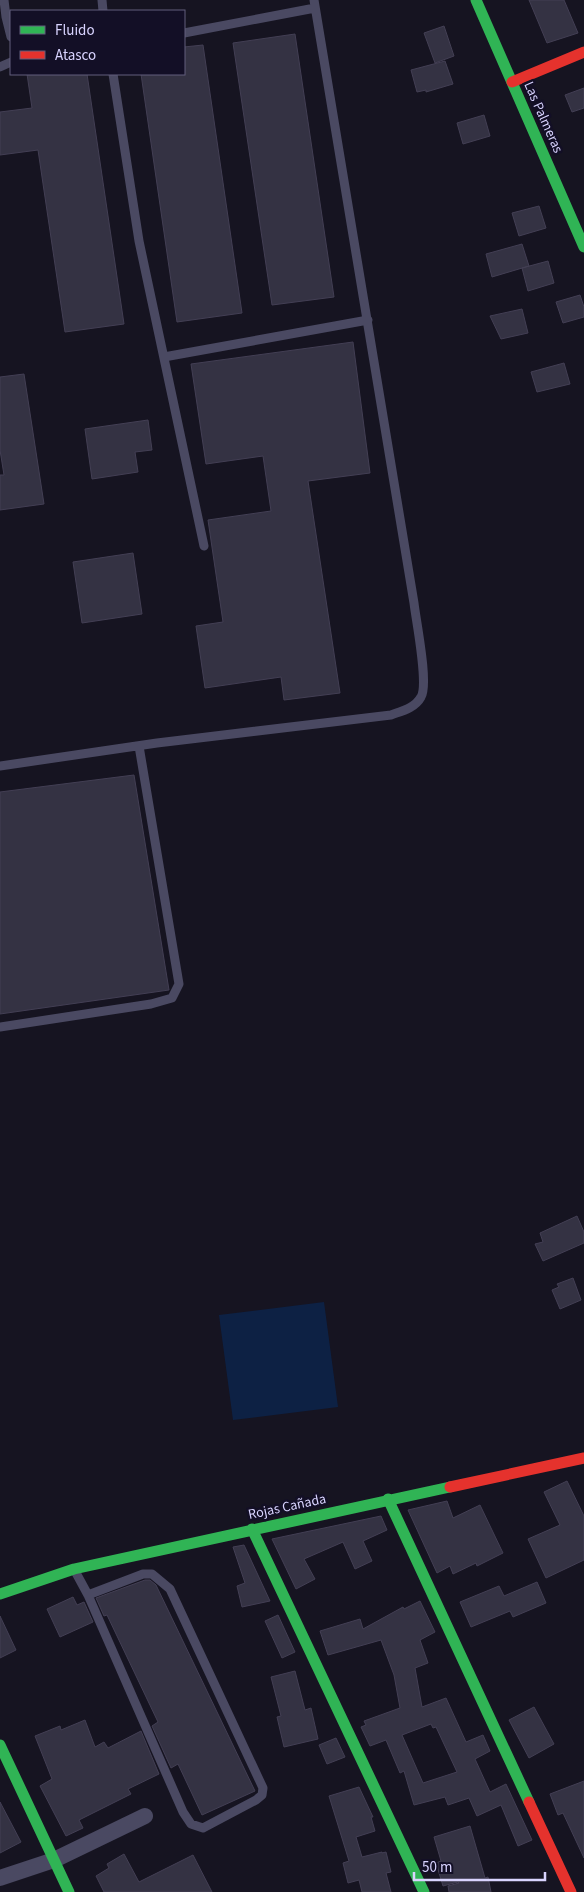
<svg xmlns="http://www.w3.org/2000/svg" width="584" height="1892" font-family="'Source Sans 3',sans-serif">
<rect width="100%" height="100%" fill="#161421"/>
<path fill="#0d2144" d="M 324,1302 L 338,1407 L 233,1420 L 219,1315 Z"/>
<path fill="#343243" stroke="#433f54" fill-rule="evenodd" d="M 529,0 L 564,0 L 578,33 L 547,43 Z
M 444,26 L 454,56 L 435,63 L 424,33 Z
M 295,34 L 334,297 L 272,305 L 233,43 Z
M 203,45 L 242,313 L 177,322 L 141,74 L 184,74 L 184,47 Z
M 445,61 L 453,84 L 426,92 L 426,90 L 417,92 L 411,70 Z
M 27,74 L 87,74 L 124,324 L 65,332 L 38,150 L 0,155 L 0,112 L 32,108 Z
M 584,88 L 584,108 L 572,112 L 565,95 Z
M 484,115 L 490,136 L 463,144 L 457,123 Z
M 539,206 L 546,228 L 519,236 L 512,213 Z
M 522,244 L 529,266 L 492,277 L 486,254 Z
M 548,261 L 554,283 L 528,291 L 522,268 Z
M 580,295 L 584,307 L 584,317 L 563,323 L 556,302 Z
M 522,309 L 528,333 L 501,339 L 490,316 Z
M 353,342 L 370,473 L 308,481 L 340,693 L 284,700 L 281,677 L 205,688 L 196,626 L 223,622 L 208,520 L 271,511 L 263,456 L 206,464 L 191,364 Z
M 564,363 L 570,384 L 537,392 L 531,372 Z
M 24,374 L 44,504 L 0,510 L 0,475 L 4,475 L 0,450 L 0,377 Z
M 148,420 L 152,450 L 135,452 L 138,472 L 92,479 L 85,429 Z
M 133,553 L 142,614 L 82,623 L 73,562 Z
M 134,775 L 169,990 L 0,1014 L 0,792 Z
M 577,1216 L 584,1232 L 584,1243 L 543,1261 L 535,1244 L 543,1242 L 540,1233 Z
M 573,1278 L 581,1300 L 560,1309 L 552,1290 L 559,1287 L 557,1284 Z
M 567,1481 L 584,1516 L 584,1560 L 546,1578 L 528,1539 L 560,1525 L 544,1492 Z
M 447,1501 L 453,1518 L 480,1505 L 503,1553 L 477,1566 L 476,1563 L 453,1574 L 450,1566 L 437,1573 L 408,1510 Z
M 381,1516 L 387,1530 L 363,1541 L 372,1561 L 355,1569 L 343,1542 L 304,1559 L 315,1579 L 296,1589 L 272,1539 Z
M 244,1545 L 270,1601 L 242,1607 L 237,1586 L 245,1583 L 233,1547 Z
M 145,1580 L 150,1580 L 156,1585 L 255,1791 L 202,1815 L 178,1764 L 171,1768 L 152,1726 L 158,1722 L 107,1615 L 104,1616 L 96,1598 Z
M 537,1582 L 546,1603 L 513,1617 L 510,1611 L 471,1627 L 460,1602 L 499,1586 L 504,1596 Z
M 73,1597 L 77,1605 L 84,1602 L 93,1622 L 60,1637 L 47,1609 Z
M 420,1601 L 435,1632 L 420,1640 L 428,1663 L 415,1668 L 422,1707 L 446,1698 L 466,1742 L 483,1735 L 490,1751 L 475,1759 L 490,1792 L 506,1784 L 532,1840 L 518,1846 L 501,1805 L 477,1816 L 469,1798 L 448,1805 L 445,1797 L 414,1805 L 404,1771 L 400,1773 L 386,1740 L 370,1746 L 361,1727 L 366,1725 L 364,1721 L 400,1708 L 394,1675 L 381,1640 L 328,1655 L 320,1631 L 360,1619 L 363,1629 L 403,1607 L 404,1609 ZM 431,1724 L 433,1728 L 436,1727 L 457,1772 L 423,1783 L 402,1735 Z
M 278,1615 L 295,1652 L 282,1658 L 265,1621 Z
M 0,1616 L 16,1650 L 0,1658 Z
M 295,1671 L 305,1710 L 311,1708 L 318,1739 L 284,1747 L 277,1717 L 281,1716 L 271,1677 Z
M 534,1707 L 554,1744 L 529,1758 L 509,1720 Z
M 85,1720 L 95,1747 L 104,1742 L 108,1748 L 141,1731 L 159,1774 L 128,1789 L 131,1794 L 79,1820 L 83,1828 L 66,1836 L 40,1786 L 52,1779 L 35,1736 L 60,1726 L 61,1730 Z
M 336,1738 L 345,1757 L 327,1764 L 319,1745 Z
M 584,1781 L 584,1858 L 563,1813 L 558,1815 L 550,1794 Z
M 359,1787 L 373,1817 L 371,1817 L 375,1831 L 356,1837 L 362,1857 L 382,1852 L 382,1853 L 386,1852 L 391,1872 L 386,1873 L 391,1892 L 362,1892 L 359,1880 L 348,1883 L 343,1863 L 349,1861 L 329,1796 Z
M 0,1802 L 21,1842 L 0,1853 Z
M 470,1826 L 485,1878 L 488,1877 L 491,1892 L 449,1892 L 448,1886 L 459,1883 L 458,1882 L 443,1886 L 436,1863 L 441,1861 L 434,1837 Z
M 124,1854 L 139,1882 L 193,1855 L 212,1892 L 104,1892 L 96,1876 L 109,1868 L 107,1864 Z"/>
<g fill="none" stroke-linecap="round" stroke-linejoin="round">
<path stroke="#4a4962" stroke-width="9" d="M 4,0 L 6,17 L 11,37
M 102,0 L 103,11
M 184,33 L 315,8
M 0,67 L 11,62
M 113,74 L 139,241 L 204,546
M 164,357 L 368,320
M 0,766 L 157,743 L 391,715 C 402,711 415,708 421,697 C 429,684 416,621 414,603 L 314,0
M 0,1027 L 151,1004 L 172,998 L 179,984 L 139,746
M 75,1571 L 88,1595 L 183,1812 L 191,1824 L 203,1828 L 256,1800 L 262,1795 L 263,1788 L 170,1589 L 152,1574 L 143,1574 L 88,1595"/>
<path stroke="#4a4962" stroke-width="16" d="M 0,1878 L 54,1860 L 145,1816"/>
<path stroke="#30b455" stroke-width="11" d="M 476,0 L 584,247
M 388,1499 L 529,1802
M 252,1529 L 424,1892
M 0,1594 L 74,1569 L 450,1487
M 0,1745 L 69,1892"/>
<path stroke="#e5322d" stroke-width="11" d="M 512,82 L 584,52
M 450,1487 L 584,1458
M 529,1802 L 571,1892"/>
</g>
<g text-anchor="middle" stroke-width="5" stroke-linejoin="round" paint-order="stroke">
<g font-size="14" fill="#d9d4ff" stroke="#130f26">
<text transform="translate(544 117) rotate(66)" y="5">Las Palmeras</text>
<text transform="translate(287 1506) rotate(-12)" y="5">Rojas Cañada</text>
</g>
</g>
<rect x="10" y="10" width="175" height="65" fill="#130f26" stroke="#625e7d"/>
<rect x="20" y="26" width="25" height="8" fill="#30b455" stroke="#625e7d"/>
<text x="55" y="35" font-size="15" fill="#d9d4ff">Fluido</text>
<rect x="20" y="51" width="25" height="8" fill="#e5322d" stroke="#625e7d"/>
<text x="55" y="60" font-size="15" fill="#d9d4ff">Atasco</text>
<path d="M414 1872v8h131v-8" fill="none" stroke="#d9d4ff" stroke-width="2.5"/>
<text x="422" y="1872" font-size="15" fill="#d9d4ff" stroke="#130f26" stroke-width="4" paint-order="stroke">50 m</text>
</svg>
